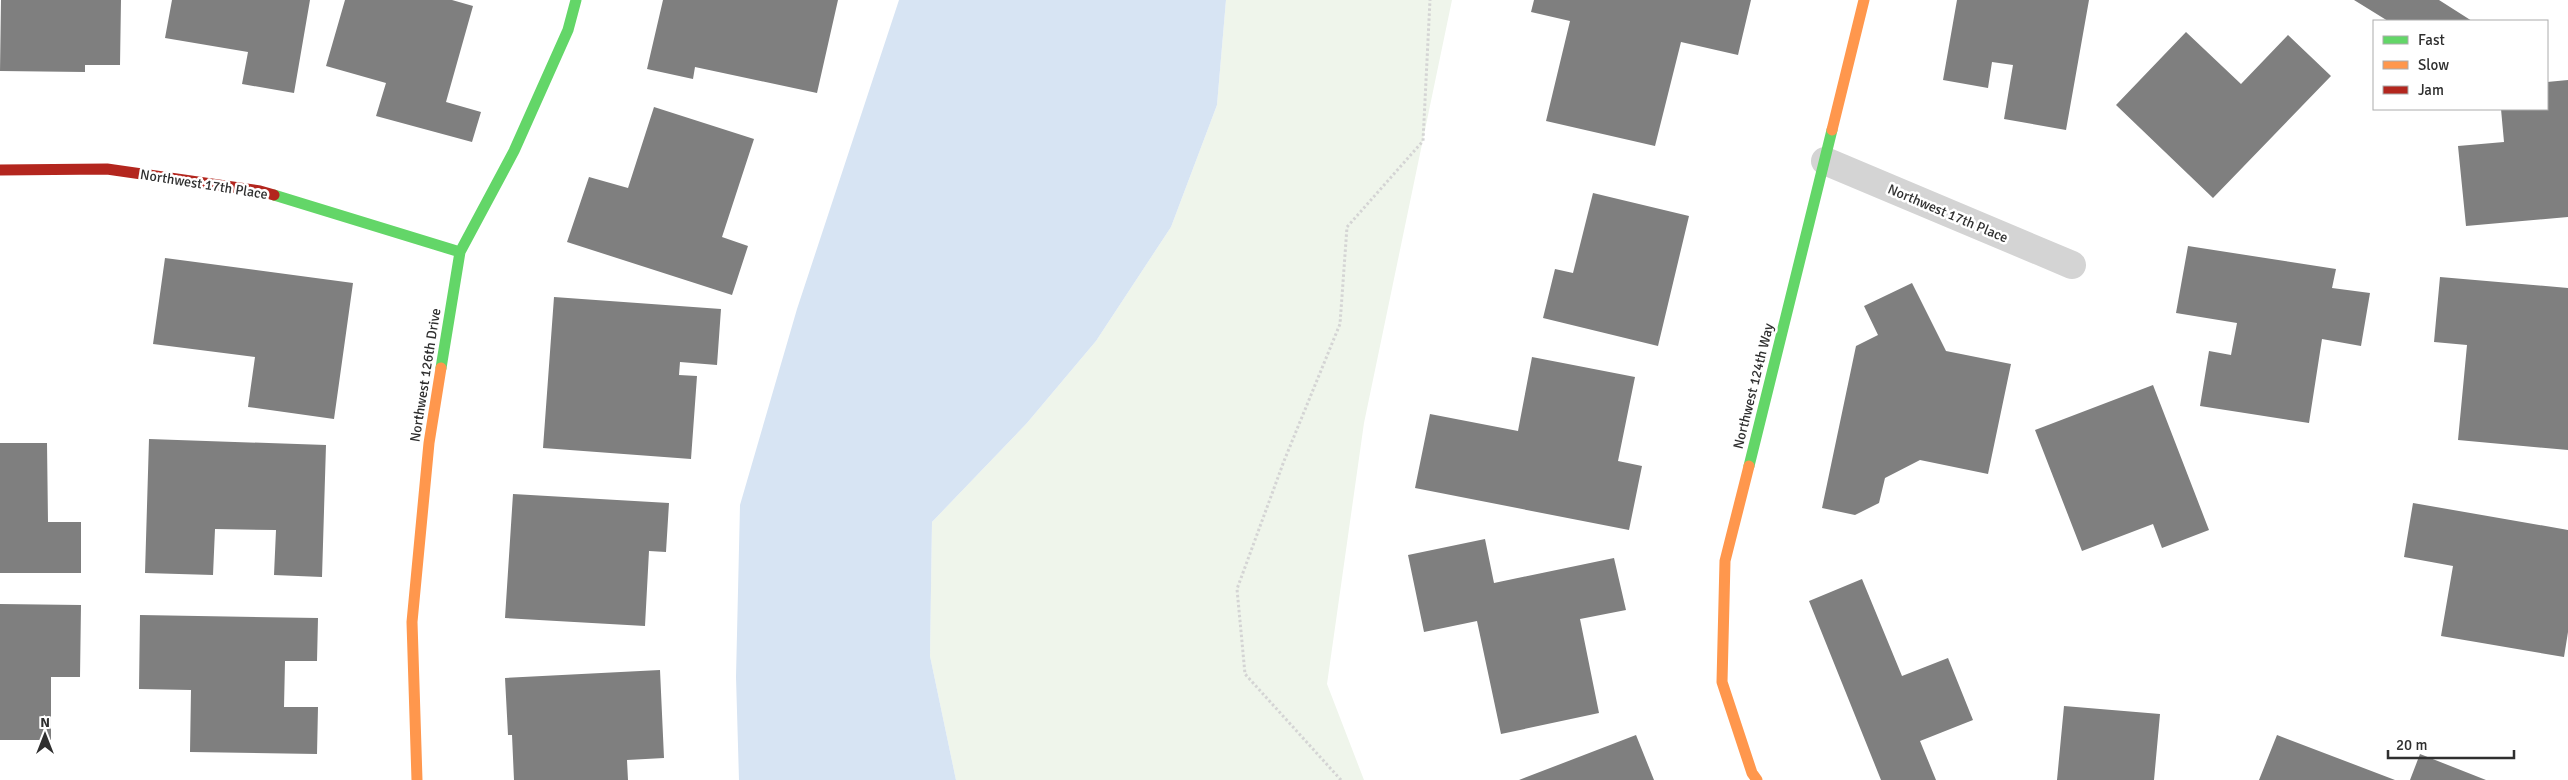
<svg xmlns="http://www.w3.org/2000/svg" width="2568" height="780" font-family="Signika,sans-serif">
<rect width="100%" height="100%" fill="#fff"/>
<path fill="#eff5eb" d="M 1226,0 L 1452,0 L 1364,423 L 1327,684 L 1364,780 L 956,780 L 930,656 L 932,522 L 1027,423 L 1096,341 L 1171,227 L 1217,105 Z"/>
<path fill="#d7e4f3" d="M 899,0 L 1226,0 L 1217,105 L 1171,227 L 1096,341 L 1027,423 L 932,522 L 930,656 L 956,780 L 739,780 L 736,677 L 740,505 L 797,309 Z"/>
<path fill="#7f7f7f" d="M 1,0 L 121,0 L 120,65 L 85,65 L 85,72 L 0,71 Z
M 172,0 L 310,0 L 294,93 L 242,84 L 248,52 L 165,38 Z
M 345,0 L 452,0 L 473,6 L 446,102 L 481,112 L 472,142 L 376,116 L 386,83 L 326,66 Z
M 663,0 L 838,0 L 817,93 L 695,67 L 693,79 L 647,69 Z
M 1534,0 L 1751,0 L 1738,55 L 1681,42 L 1655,146 L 1546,121 L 1570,21 L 1531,12 Z
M 1957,0 L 2089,0 L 2066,130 L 2004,119 L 2013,65 L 1992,62 L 1988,88 L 1943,80 Z
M 2354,0 L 2439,0 L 2472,21 L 2388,21 Z
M 2186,32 L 2241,84 L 2288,35 L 2331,76 L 2213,198 L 2116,105 Z
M 2568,80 L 2568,217 L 2466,226 L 2458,146 L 2504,142 L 2501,109 L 2547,109 L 2547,82 Z
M 654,107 L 754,139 L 722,237 L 748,246 L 732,295 L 567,242 L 589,177 L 628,188 Z
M 1593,193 L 1689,216 L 1658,346 L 1543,318 L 1555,269 L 1573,273 Z
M 2188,246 L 2336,269 L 2332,288 L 2370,293 L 2361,346 L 2322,339 L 2309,423 L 2200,406 L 2209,351 L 2231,355 L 2237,323 L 2176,313 Z
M 165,258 L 353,283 L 334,419 L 248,407 L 255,357 L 153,344 Z
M 2440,277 L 2568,288 L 2568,450 L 2458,440 L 2467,345 L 2434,342 Z
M 1912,283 L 1946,351 L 2011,364 L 1988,474 L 1920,460 L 1885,478 L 1879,503 L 1855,515 L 1822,508 L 1856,346 L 1878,335 L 1864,306 Z
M 554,297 L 721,309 L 717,365 L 680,362 L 679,375 L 697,376 L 691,459 L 543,448 Z
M 1532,357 L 1635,377 L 1618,461 L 1642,466 L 1629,530 L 1415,488 L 1430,414 L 1518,431 Z
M 2153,385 L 2209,530 L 2162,548 L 2153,524 L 2082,551 L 2035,430 Z
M 149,439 L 326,445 L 322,577 L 274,575 L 276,530 L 215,529 L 213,575 L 145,573 Z
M 0,443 L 47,443 L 48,522 L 81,522 L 81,573 L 0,573 Z
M 513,494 L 669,503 L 666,552 L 649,551 L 645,626 L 505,618 Z
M 2413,503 L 2568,530 L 2568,632 L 2564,657 L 2441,636 L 2453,566 L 2404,557 Z
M 1485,539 L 1494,583 L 1614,558 L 1626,610 L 1580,619 L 1599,713 L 1501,734 L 1477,621 L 1424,632 L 1408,555 Z
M 1862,579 L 1902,676 L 1948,658 L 1973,720 L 1920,741 L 1936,780 L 1881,780 L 1809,601 Z
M 0,604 L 81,605 L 80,677 L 51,677 L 51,740 L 0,740 Z
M 140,615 L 318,618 L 317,661 L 285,661 L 284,707 L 318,707 L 317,754 L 190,752 L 191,690 L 139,689 Z
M 660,670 L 664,758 L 627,760 L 628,780 L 514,780 L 512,735 L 508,735 L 505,678 Z
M 2064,706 L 2160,714 L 2154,780 L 2057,780 Z
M 1636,735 L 1654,780 L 1519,780 Z
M 2277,735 L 2395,780 L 2259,780 Z
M 2420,754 L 2486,780 L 2410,780 Z"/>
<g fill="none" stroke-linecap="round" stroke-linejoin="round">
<path stroke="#d4d4d4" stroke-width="3" stroke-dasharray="2.5 2.5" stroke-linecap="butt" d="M 1341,780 L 1245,674 L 1237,589 L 1284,461 L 1340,324 L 1347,227 L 1423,141 L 1430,0"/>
<path stroke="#d4d4d4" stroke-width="28" d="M 1825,161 L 2072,265"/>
<path stroke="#63d668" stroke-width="11" d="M 274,195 L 460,252
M 441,368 L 460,252 L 514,151 L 568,30 L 576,0
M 1749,466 L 1832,130"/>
<path stroke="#ff974d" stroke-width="11" d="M 1832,130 L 1864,0
M 1749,466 L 1725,561 L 1722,682 L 1752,773 L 1757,780
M 417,780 L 412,622 L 429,443 L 441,368"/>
<path stroke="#b3261e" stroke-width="11" d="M 0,170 L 107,169 L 260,191 L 274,195"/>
</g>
<g text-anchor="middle" stroke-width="5" stroke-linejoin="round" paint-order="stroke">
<g font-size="14" fill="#2f2f2f" stroke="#fff">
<text transform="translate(204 184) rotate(9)" y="5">Northwest 17th Place</text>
<text transform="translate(1948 213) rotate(23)" y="5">Northwest 17th Place</text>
<text transform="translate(425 375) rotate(-81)" y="5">Northwest 126th Drive</text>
<text transform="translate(1753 386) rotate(-76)" y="5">Northwest 124th Way</text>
</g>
</g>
<rect x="2373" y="20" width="175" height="90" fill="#ffffff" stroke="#acacac"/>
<rect x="2383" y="36" width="25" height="8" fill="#63d668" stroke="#acacac"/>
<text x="2418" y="45" font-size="15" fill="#2f2f2f">Fast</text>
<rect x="2383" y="61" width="25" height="8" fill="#ff974d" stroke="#acacac"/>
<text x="2418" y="70" font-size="15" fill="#2f2f2f">Slow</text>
<rect x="2383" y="86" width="25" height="8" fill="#b3261e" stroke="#acacac"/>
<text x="2418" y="95" font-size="15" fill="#2f2f2f">Jam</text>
<g transform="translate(45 735)" stroke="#ffffff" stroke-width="4" paint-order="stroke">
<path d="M0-4L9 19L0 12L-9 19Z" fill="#2f2f2f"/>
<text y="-8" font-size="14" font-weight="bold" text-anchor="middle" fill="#2f2f2f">N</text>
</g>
<path d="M2388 750v8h126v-8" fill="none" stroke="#2f2f2f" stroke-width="2.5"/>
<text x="2396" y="750" font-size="15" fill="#2f2f2f" stroke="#ffffff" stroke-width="4" paint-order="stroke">20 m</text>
</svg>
